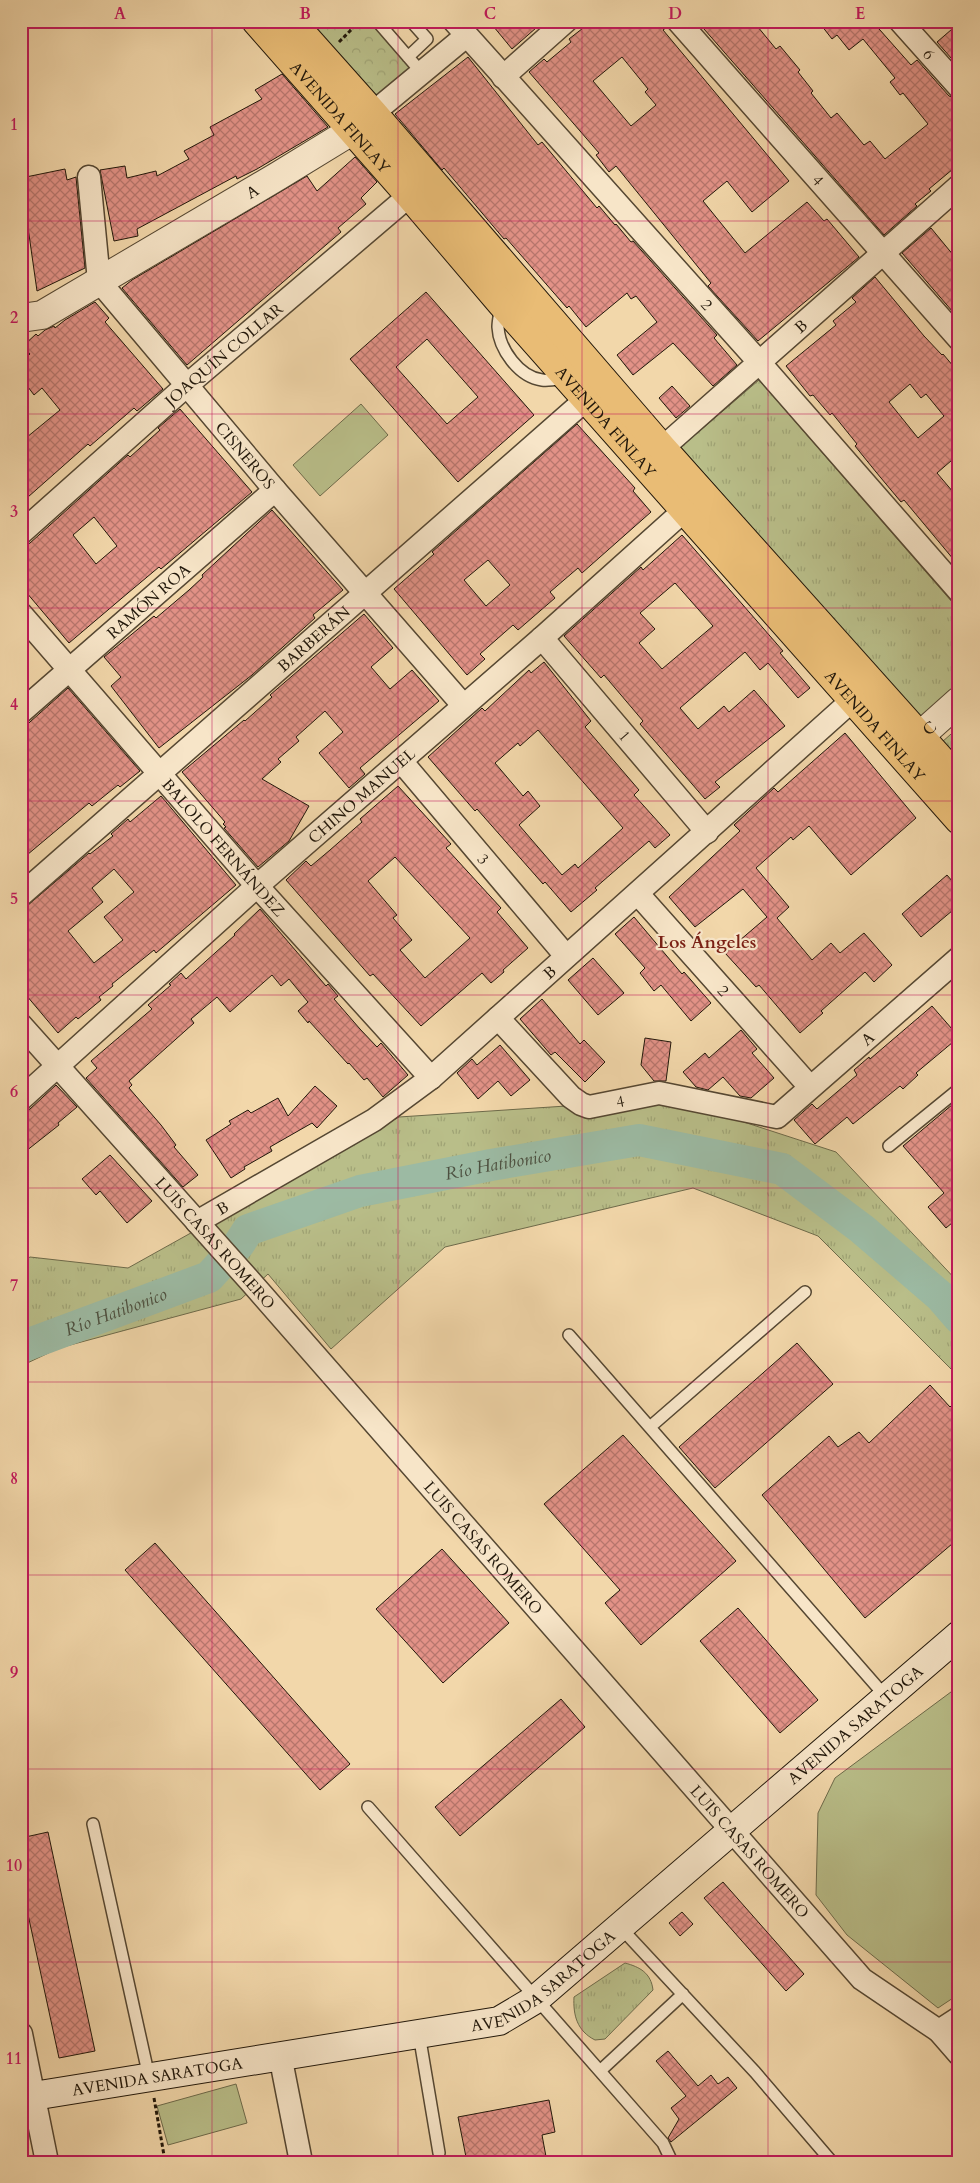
<svg xmlns="http://www.w3.org/2000/svg" width="980" height="2183" font-family="Cardo,serif">
<defs>
<pattern id="grass-tufts" width="24" height="20" patternUnits="userSpaceOnUse" patternTransform="scale(1.25)"><rect width="24" height="20" fill="#b9be89"/><path d="M3 7l-1-3M5 7V3M7 7l1-3M15 17l-1-3M17 17v-4M19 17l1-3" fill="none" stroke="#9fa375"/></pattern>
<pattern id="park-crowns" width="20" height="18" patternUnits="userSpaceOnUse" patternTransform="scale(1.25)"><rect width="20" height="18" fill="#b9be89"/><path d="M2 6a3 3 0 1 1 6 0M12 15a3 3 0 1 1 6 0" fill="none" stroke="#9fa375"/></pattern>
<pattern id="building-cross-hatch" width="8" height="8" patternUnits="userSpaceOnUse" patternTransform="scale(1.25)"><rect width="8" height="8" fill="#e29287"/><path d="M0 0l8 8M0 8l8-8" fill="none" stroke="#b7766d"/></pattern>
</defs>
<rect width="100%" height="100%" fill="#f2d7aa"/>
<filter id="stains"><feTurbulence type="fractalNoise" baseFrequency=".004" numOctaves="4"/><feColorMatrix values="0 0 0 0 .2 0 0 0 0 .09 0 0 0 0 .02 0 0 0 .5 -.17"/></filter>
<radialGradient id="worn" r=".72"><stop offset=".6" stop-color="#630" stop-opacity="0"/><stop offset="1" stop-color="#630" stop-opacity=".3"/></radialGradient>
<path fill="url(#grass-tufts)" stroke="#6d6a4a" d="M 759,380 L 959,610 L 959,686 L 921,719 L 681,447 Z
M 959,727 L 959,761 L 942,742 Z
M 673,1099 L 836,1152 L 959,1283 L 959,1377 L 818,1236 L 693,1188 L 445,1247 L 331,1349 L 268,1274 L 241,1299 L 59,1348 L 21,1366 L 21,1263 L 30,1257 L 128,1268 L 399,1117 Z
M 625,1963 C 640,1967 651,1973 653,1990 L 605,2039 L 595,2040 C 577,2031 573,2015 574,1997 Z"/>
<path fill="url(#park-crowns)" stroke="#6d6a4a" d="M 309,21 L 370,21 L 412,69 L 376,98 Z"/>
<path fill="#b9be89" stroke="#6d6a4a" d="M 361,404 L 388,435 L 320,496 L 293,465 Z
M 959,1686 L 959,1994 L 938,2008 L 847,1935 L 816,1895 L 818,1813 L 835,1778 Z
M 236,2084 L 247,2123 L 168,2145 L 157,2106 Z"/>
<g fill="none" stroke-linecap="round" stroke-linejoin="round">
<path stroke="#9cbaa3" stroke-width="32" id="s1" d="M 21,1347 L 209,1277 L 239,1244 L 248,1230 L 360,1191 L 491,1165 L 639,1140 L 782,1169 L 862,1229 L 940,1296 L 959,1318"/>
</g>
<path fill="url(#building-cross-hatch)" stroke="#21170a" fill-rule="evenodd" d="M 489,21 L 544,21 L 512,49 Z
M 592,21 L 665,21 L 667,27 L 663,30 L 789,181 L 752,212 L 727,181 L 703,201 L 745,253 L 807,202 L 824,221 L 827,219 L 859,257 L 758,341 L 708,286 L 711,283 L 616,166 L 609,172 L 596,155 L 599,153 L 529,72 L 544,59 L 547,62 L 571,42 L 569,39 ZM 622,57 L 648,89 L 645,92 L 656,105 L 631,126 L 593,81 Z
M 697,21 L 753,21 L 776,49 L 780,46 L 800,70 L 798,72 L 813,91 L 811,93 L 831,118 L 837,113 L 864,145 L 870,141 L 885,159 L 928,124 L 903,93 L 900,95 L 890,82 L 895,78 L 863,39 L 849,50 L 837,35 L 832,39 L 818,21 L 872,21 L 911,65 L 917,60 L 949,96 L 959,100 L 959,164 L 929,189 L 931,191 L 915,204 L 917,206 L 884,235 Z
M 959,23 L 959,67 L 937,42 Z
M 468,57 L 538,145 L 542,142 L 597,208 L 599,206 L 615,225 L 616,224 L 631,242 L 633,241 L 717,335 L 714,338 L 737,365 L 713,386 L 673,343 L 633,375 L 617,355 L 657,322 L 636,296 L 631,299 L 627,293 L 586,327 L 569,306 L 567,308 L 506,238 L 504,239 L 444,168 L 442,170 L 395,114 Z
M 282,74 L 328,127 L 257,169 L 237,179 L 236,176 L 137,229 L 138,236 L 114,241 L 100,170 L 125,166 L 127,178 L 156,171 L 157,176 L 189,159 L 184,151 L 214,135 L 210,127 L 262,99 L 255,90 Z
M 355,157 L 377,182 L 361,198 L 366,204 L 338,228 L 341,232 L 187,365 L 122,288 L 132,280 L 307,176 L 317,191 Z
M 65,169 L 67,180 L 76,177 L 85,268 L 37,291 L 21,178 Z
M 931,228 L 959,262 L 959,319 L 902,253 Z
M 875,277 L 924,336 L 942,355 L 943,354 L 959,373 L 959,454 L 937,473 L 959,499 L 959,566 L 904,500 L 901,502 L 876,472 L 855,446 L 857,444 L 832,413 L 830,415 L 813,395 L 810,396 L 786,366 L 836,325 L 833,321 L 856,302 L 852,298 ZM 910,384 L 921,398 L 926,394 L 944,416 L 918,438 L 889,402 Z
M 426,292 L 534,415 L 458,482 L 350,359 ZM 427,339 L 478,397 L 447,424 L 396,367 Z
M 95,302 L 109,318 L 105,322 L 163,389 L 137,411 L 134,408 L 90,446 L 88,444 L 28,497 L 21,489 L 21,442 L 60,410 L 42,388 L 34,395 L 28,387 L 21,393 L 21,362 L 30,354 L 23,346 L 36,334 L 38,336 L 45,330 L 54,326 L 55,328 L 65,320 Z
M 672,386 L 690,406 L 676,418 L 659,398 Z
M 180,409 L 252,492 L 161,569 L 159,567 L 128,593 L 69,643 L 21,586 L 21,548 L 30,543 L 128,455 L 130,457 L 160,430 L 158,428 ZM 94,517 L 117,546 L 96,564 L 73,535 Z
M 577,424 L 635,488 L 633,491 L 651,512 L 582,573 L 578,568 L 550,592 L 555,598 L 518,630 L 513,625 L 480,654 L 485,659 L 467,675 L 394,589 L 434,554 L 432,552 ZM 488,560 L 510,585 L 486,606 L 464,580 Z
M 272,510 L 343,590 L 313,615 L 315,618 L 252,675 L 159,748 L 111,686 L 121,677 L 104,657 L 154,616 L 156,618 L 189,590 L 203,577 L 202,575 Z
M 682,535 L 783,651 L 780,653 L 810,688 L 798,698 L 768,663 L 760,670 L 745,652 L 680,708 L 698,729 L 724,706 L 729,712 L 754,690 L 785,726 L 715,782 L 720,787 L 705,799 L 640,724 L 643,721 L 604,675 L 601,678 L 564,636 L 641,567 L 643,570 ZM 675,583 L 713,626 L 662,669 L 639,643 L 655,629 L 640,613 Z
M 364,614 L 393,648 L 371,667 L 390,689 L 412,670 L 439,701 L 360,768 L 365,774 L 349,788 L 319,753 L 343,732 L 325,711 L 296,737 L 299,741 L 278,759 L 281,762 L 262,779 L 309,806 L 289,841 L 258,867 L 224,828 L 226,827 L 223,824 L 225,822 L 182,772 L 244,720 L 245,721 L 272,697 L 270,695 Z
M 544,662 L 591,721 L 585,727 L 639,790 L 634,795 L 670,835 L 655,848 L 649,841 L 595,888 L 597,890 L 571,912 L 545,882 L 543,884 L 477,809 L 475,811 L 428,757 L 482,708 L 485,711 L 529,670 L 531,673 ZM 538,730 L 623,828 L 578,868 L 575,864 L 562,875 L 519,825 L 540,806 L 528,791 L 523,796 L 495,763 L 518,743 L 520,746 Z
M 68,688 L 140,771 L 120,787 L 118,785 L 92,806 L 89,803 L 21,860 L 21,730 Z
M 845,733 L 916,818 L 851,875 L 809,826 L 793,840 L 791,837 L 756,868 L 789,907 L 777,918 L 812,960 L 831,943 L 840,953 L 864,933 L 892,965 L 874,982 L 865,972 L 821,1011 L 823,1013 L 800,1033 L 759,985 L 756,987 L 725,953 L 767,917 L 743,889 L 695,927 L 669,897 L 740,831 L 734,825 L 774,788 L 778,792 Z
M 398,786 L 451,844 L 446,848 L 501,908 L 497,912 L 528,948 L 503,970 L 504,972 L 491,983 L 482,973 L 421,1026 L 373,974 L 370,976 L 286,880 L 306,861 L 311,866 L 330,850 L 362,822 L 360,819 ZM 395,857 L 470,938 L 425,978 L 400,950 L 412,940 L 393,918 L 397,915 L 368,881 Z
M 161,796 L 236,885 L 156,953 L 154,950 L 112,984 L 113,986 L 99,997 L 101,1000 L 78,1019 L 76,1017 L 58,1033 L 21,989 L 21,911 L 89,853 L 90,854 L 113,836 L 111,834 L 128,819 L 130,822 ZM 114,869 L 134,892 L 104,917 L 123,940 L 94,963 L 68,931 L 103,902 L 92,888 Z
M 947,875 L 959,889 L 959,905 L 921,937 L 902,914 Z
M 260,909 L 326,986 L 328,984 L 338,996 L 334,999 L 360,1029 L 377,1047 L 381,1043 L 408,1075 L 383,1097 L 367,1078 L 364,1080 L 349,1063 L 348,1064 L 309,1021 L 308,1023 L 298,1011 L 308,1002 L 289,979 L 281,986 L 272,975 L 230,1012 L 217,997 L 191,1019 L 194,1023 L 129,1081 L 132,1085 L 129,1088 L 161,1125 L 176,1145 L 174,1147 L 198,1175 L 183,1187 L 86,1078 L 97,1068 L 91,1061 L 152,1009 L 148,1005 L 171,985 L 169,984 L 181,973 L 186,979 L 235,935 L 234,934 Z
M 634,917 L 682,974 L 684,972 L 711,1003 L 691,1021 L 661,985 L 654,991 L 640,973 L 645,968 L 615,934 Z
M 593,958 L 624,993 L 598,1015 L 568,980 Z
M 542,999 L 580,1044 L 584,1040 L 605,1062 L 585,1082 L 555,1052 L 551,1055 L 520,1019 Z
M 932,1006 L 959,1037 L 916,1073 L 918,1075 L 903,1089 L 900,1086 L 853,1124 L 847,1117 L 815,1144 L 794,1120 L 812,1104 L 817,1109 L 857,1075 L 854,1070 L 869,1057 L 870,1059 Z
M 741,1030 L 757,1049 L 752,1053 L 774,1078 L 751,1098 L 740,1096 L 723,1077 L 708,1090 L 696,1087 L 683,1072 L 705,1053 L 709,1058 Z
M 645,1038 L 671,1042 L 666,1081 L 654,1081 L 641,1065 Z
M 500,1045 L 530,1080 L 511,1096 L 498,1081 L 478,1099 L 457,1073 L 472,1059 L 477,1065 Z
M 56,1085 L 77,1107 L 58,1123 L 59,1125 L 21,1155 L 21,1112 L 30,1109 Z
M 315,1086 L 337,1106 L 317,1128 L 312,1123 L 270,1147 L 272,1151 L 244,1167 L 245,1169 L 231,1178 L 206,1140 L 231,1124 L 229,1121 L 248,1110 L 251,1113 L 278,1098 L 288,1116 Z
M 959,1099 L 959,1217 L 946,1228 L 928,1207 L 944,1193 L 903,1146 Z
M 110,1155 L 152,1201 L 127,1223 L 100,1191 L 96,1195 L 82,1179 Z
M 797,1343 L 833,1384 L 715,1488 L 679,1447 Z
M 930,1385 L 950,1407 L 959,1399 L 959,1538 L 865,1618 L 762,1495 L 829,1436 L 838,1447 L 859,1432 L 869,1443 Z
M 623,1435 L 736,1561 L 641,1645 L 605,1603 L 620,1590 L 544,1504 Z
M 155,1543 L 350,1764 L 320,1790 L 125,1570 Z
M 442,1549 L 509,1623 L 443,1683 L 376,1609 Z
M 738,1608 L 818,1700 L 780,1733 L 700,1641 Z
M 561,1699 L 585,1727 L 460,1836 L 435,1807 Z
M 48,1832 L 95,2051 L 59,2058 L 21,1882 L 21,1838 Z
M 723,1882 L 804,1974 L 786,1991 L 704,1898 Z
M 682,1912 L 693,1924 L 680,1936 L 669,1923 Z
M 668,2051 L 698,2086 L 711,2075 L 718,2084 L 728,2077 L 737,2088 L 671,2142 L 668,2138 L 679,2119 L 671,2108 L 686,2096 L 656,2061 Z
M 549,2100 L 555,2132 L 542,2135 L 547,2162 L 467,2162 L 458,2117 Z"/>
<g fill="none" stroke-linecap="round" stroke-linejoin="round">
<g stroke="#554732" stroke-width="14">
<path id="service" d="M 377,21 L 422,73
M 408,57 L 427,39 L 411,21
M 500,308 C 500,314 498,321 498,327 C 499,349 519,377 542,380 C 549,381 558,379 565,378
M 889,1146 L 959,1089
M 569,1335 L 886,1697
M 650,1427 L 805,1292
M 368,1807 L 663,2143 L 672,2162
M 93,1824 L 149,2077
M 621,1928 L 755,2072 L 832,2162
M 419,2034 L 439,2153
M 600,2071 L 683,1994"/>
</g>
<g stroke="#554732" stroke-width="25">
<g id="minor">
<path id="s2" d="M 454,21 L 759,362 L 959,591"/>
<path id="s3" d="M 678,21 L 959,339"/>
<path id="s4" d="M 900,21 L 959,87"/>
<path d="M 503,77 L 566,21"/>
<path d="M 373,113 L 466,36 L 463,21"/>
<path id="s5" d="M 89,177 L 99,281 L 275,490 L 463,705"/>
<path id="s6" d="M 650,459 L 959,186"/>
<path id="s7" d="M 21,533 L 186,386 L 423,184"/>
<path id="s8" d="M 21,614 L 257,886 L 431,1078"/>
<path id="s9" d="M 542,638 L 707,832"/>
<path id="s10" d="M 21,712 L 275,490"/>
<path id="s11" d="M 401,761 L 566,956"/>
<path id="s12" d="M 638,894 L 810,1087"/>
<path id="s13" d="M 21,895 L 599,388"/>
<path id="s14" d="M 498,1018 L 571,1097 L 581,1104 L 589,1107 L 659,1093 L 777,1117 L 959,958"/>
<path id="s15" d="M 21,1025 L 250,1281 L 862,1979 L 939,2031 L 959,2054"/>
<path id="s16" d="M 21,1099 L 257,886 L 542,638 L 697,499"/>
<path id="s17" d="M 197,1222 L 374,1120 L 431,1078 L 866,688"/>
<path d="M 939,2031 L 959,2018"/>
<path d="M 21,2034 L 47,2162"/>
<path d="M 280,2055 L 301,2162"/>
</g>
</g>
<g stroke="#554732" stroke-width="30">
<g id="tertiary">
<path id="s18" d="M 21,318 L 42,315 L 278,176 L 345,135 L 370,115"/>
<path id="s19" d="M 903,751 L 959,701"/>
</g>
</g>
<g stroke="#21170a" stroke-width="30">
<g id="secondary">
<path id="s20" d="M 21,2098 L 499,2021 L 536,1999 L 959,1635"/>
</g>
</g>
<g stroke="#21170a" stroke-width="30">
<g id="primary">
<path id="s21" d="M 256,21 L 410,196 L 501,303 L 959,820"/>
<path d="M 291,21 L 373,113 L 662,448 L 959,780"/>
</g>
</g>
<path stroke="#21170a" stroke-width="3" stroke-dasharray="4 2.5" stroke-linecap="butt" d="M 344,21 L 351,29
M 339,42 L 360,21
M 154,2098 L 165,2161"/>
<use href="#service" stroke="#f7e5c8" stroke-width="11"/>
<use href="#minor" stroke="#f7e5c8" stroke-width="22"/>
<use href="#tertiary" stroke="#f7e5c8" stroke-width="28"/>
<use href="#secondary" stroke="#f7e5c8" stroke-width="28"/>
<use href="#primary" stroke="#e9bc75" stroke-width="28"/>
</g>
<path fill="none" stroke="#c2185b" stroke-width="1" stroke-opacity="0.55" d="M 212,21 L 212,2162M 398,21 L 398,2162M 582,21 L 582,2162M 768,21 L 768,2162M 21,221 L 959,221M 21,414 L 959,414M 21,608 L 959,608M 21,801 L 959,801M 21,995 L 959,995M 21,1188 L 959,1188M 21,1382 L 959,1382M 21,1575 L 959,1575M 21,1769 L 959,1769M 21,1962 L 959,1962"/>
<g text-anchor="middle" stroke-width="4.5" stroke-linejoin="round" paint-order="stroke">
<g font-size="16" fill="#21170a" stroke="#f7e5c8">
<text dy="6" stroke="none"><textPath href="#s4" startOffset="44">6</textPath></text>
<text dy="6" stroke="none"><textPath href="#s21" startOffset="128">AVENIDA FINLAY</textPath></text>
<text dy="6" stroke="none"><textPath href="#s3" startOffset="212">4</textPath></text>
<text dy="6" stroke="none"><textPath href="#s18" startOffset="265">A</textPath></text>
<text dy="6" stroke="none"><textPath href="#s2" startOffset="380">2</textPath></text>
<text dy="6" stroke="none"><textPath href="#s6" startOffset="201">B</textPath></text>
<text dy="6" stroke="none"><textPath href="#s7" startOffset="270">JOAQUÍN COLLAR</textPath></text>
<text dy="6" stroke="none"><textPath href="#s21" startOffset="532">AVENIDA FINLAY</textPath></text>
<text dy="6" stroke="none"><textPath href="#s5" startOffset="332">CISNEROS</textPath></text>
<text dy="6" stroke="none"><textPath href="#s10" startOffset="169">RAMÓN ROA</textPath></text>
<text dy="6" stroke="none"><textPath href="#s13" startOffset="389">BARBERÁN</textPath></text>
<text dy="6" stroke="none"><textPath href="#s21" startOffset="938">AVENIDA FINLAY</textPath></text>
<text dy="6" stroke="none"><textPath href="#s19" startOffset="35">C</textPath></text>
<text dy="6" stroke="none"><textPath href="#s9" startOffset="128">1</textPath></text>
<text dy="6" stroke="none"><textPath href="#s16" startOffset="456">CHINO MANUEL</textPath></text>
<text dy="6" stroke="none"><textPath href="#s8" startOffset="309">BALOLO FERNÁNDEZ</textPath></text>
<text dy="6" stroke="none"><textPath href="#s11" startOffset="128">3</textPath></text>
<text dy="6" stroke="none"><textPath href="#s17" startOffset="434">B</textPath></text>
<text dy="6" stroke="none"><textPath href="#s12" startOffset="129">2</textPath></text>
<text dy="6" stroke="none"><textPath href="#s14" startOffset="440">A</textPath></text>
<text dy="6" stroke="none"><textPath href="#s14" startOffset="160">4</textPath></text>
<text dy="6" stroke="none"><textPath href="#s17" startOffset="29">B</textPath></text>
<text dy="6" stroke="none"><textPath href="#s15" startOffset="292">LUIS CASAS ROMERO</textPath></text>
<text dy="6" stroke="none"><textPath href="#s15" startOffset="698">LUIS CASAS ROMERO</textPath></text>
<text dy="6" stroke="none"><textPath href="#s20" startOffset="948">AVENIDA SARATOGA</textPath></text>
<text dy="6" stroke="none"><textPath href="#s15" startOffset="1102">LUIS CASAS ROMERO</textPath></text>
<text dy="6" stroke="none"><textPath href="#s20" startOffset="542">AVENIDA SARATOGA</textPath></text>
<text dy="6" stroke="none"><textPath href="#s20" startOffset="138">AVENIDA SARATOGA</textPath></text>
</g>
<g font-size="18" font-weight="bold" fill="#7a1f14" stroke="#f7e5c8">
<text x="707" y="948">Los Ángeles</text>
</g>
<g font-size="18" font-style="italic" fill="#4c5040" stroke="#f7e5c8">
<text dy="6" stroke="none"><textPath href="#s1" startOffset="521">Río Hatibonico</textPath></text>
<text dy="6" stroke="none"><textPath href="#s1" startOffset="101">Río Hatibonico</textPath></text>
</g>
</g>
<rect width="980" height="2183" fill="none" stroke="#f2d7aa" stroke-width="55"/>
<rect x="28" y="28" width="924" height="2128" fill="none" stroke="#c2185b" stroke-width="2"/>
<g font-size="16" text-anchor="middle" font-weight="bold" fill="#c2185b">
<text x="120" y="19">A</text>
<text x="305" y="19">B</text>
<text x="490" y="19">C</text>
<text x="675" y="19">D</text>
<text x="860" y="19">E</text>
<text x="14" y="130">1</text>
<text x="14" y="323">2</text>
<text x="14" y="517">3</text>
<text x="14" y="710">4</text>
<text x="14" y="904">5</text>
<text x="14" y="1097">6</text>
<text x="14" y="1291">7</text>
<text x="14" y="1484">8</text>
<text x="14" y="1678">9</text>
<text x="14" y="1871">10</text>
<text x="14" y="2064">11</text>
</g>
<rect width="100%" height="100%" filter="url(#stains)"/>
<rect width="100%" height="100%" fill="url(#worn)"/>
</svg>
